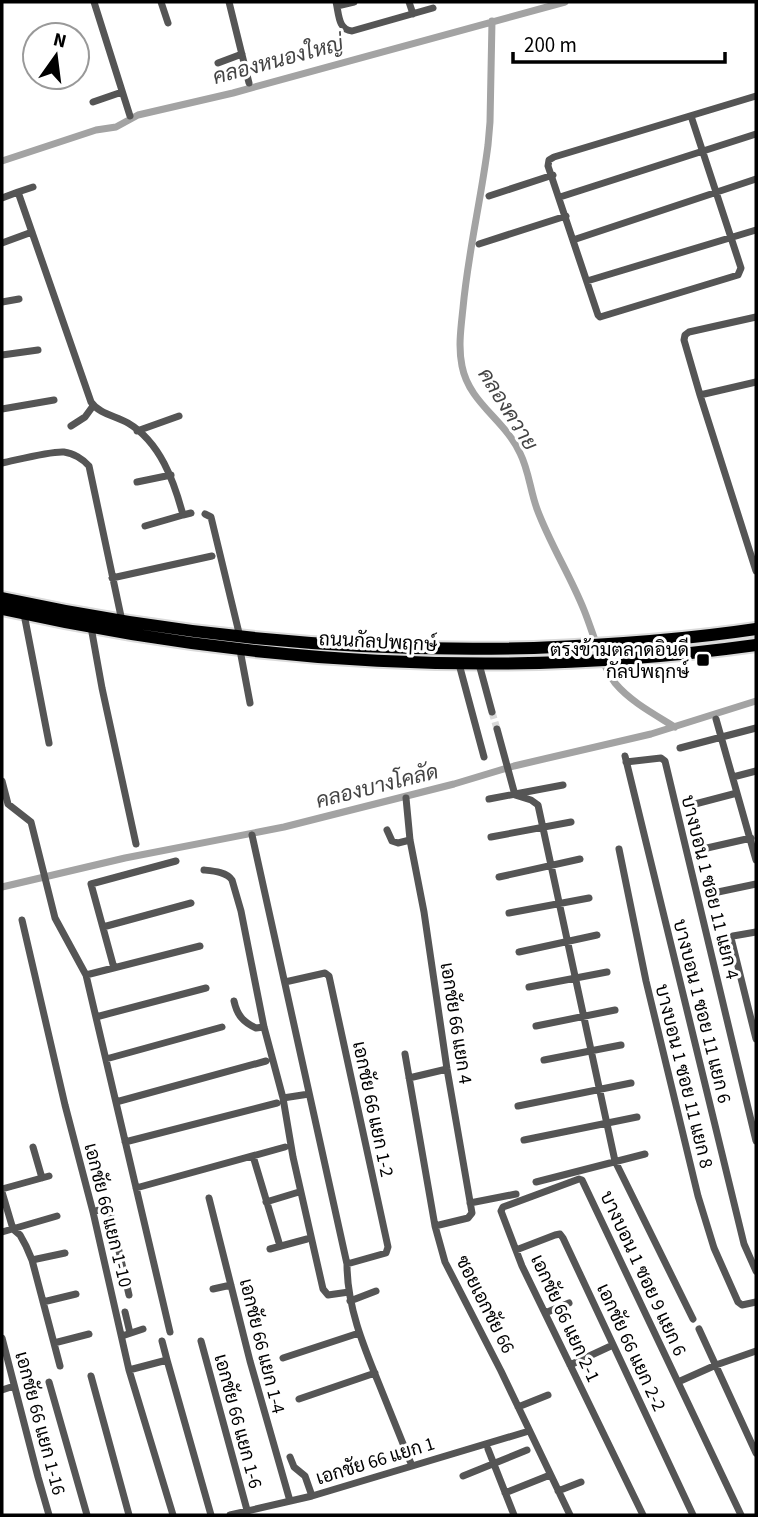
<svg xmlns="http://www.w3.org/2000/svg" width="758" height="1517" font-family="'Source Sans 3',Sarabun,sans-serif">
<rect width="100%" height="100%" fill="#fff"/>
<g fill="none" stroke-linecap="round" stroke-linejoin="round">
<path stroke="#a3a3a3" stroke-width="7" d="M 492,21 L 490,122 L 488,145 C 481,200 468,253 463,308 C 461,327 458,347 462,366 C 469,403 505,420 520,453 C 529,471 530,490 537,509 C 550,544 570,575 584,610 C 593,632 601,664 615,683 C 631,702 654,714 675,727
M 2,161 L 96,130 L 116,127 L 138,115 L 233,93 L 565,2
M 2,887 L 125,858 L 284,827 L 454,784 L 514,766 L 651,734 L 756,701"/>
<path stroke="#d9d9d9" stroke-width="7" stroke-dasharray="7 3.5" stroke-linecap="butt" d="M 492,712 L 497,729"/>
<g stroke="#dbdbdb" stroke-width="16">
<path id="primary" d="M 2,598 C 177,636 355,653 534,648 C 608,645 683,640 756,629
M 2,609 C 249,664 505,680 756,645"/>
</g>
<path stroke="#555" stroke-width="7" d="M 94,2 L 130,116
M 161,2 L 168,23
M 229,2 L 249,83
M 336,2 C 339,14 338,30 352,31 L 433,8
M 409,2 L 413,14
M 337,6 L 354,2
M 218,63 L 242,54
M 93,102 L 122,92
M 691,116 L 741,268 L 738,275 L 600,317 L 598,315 L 548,166 L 549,160 L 554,157 L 756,96
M 18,192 L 33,187
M 489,196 L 553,175
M 560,197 L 756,134
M 2,198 L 18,192 L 91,402 C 99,414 116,416 128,423 C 160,442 174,481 183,515 L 191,513
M 573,240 L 756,179
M 2,243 L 32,232
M 479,244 L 566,216
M 587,281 L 756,230
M 2,302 L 19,299
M 756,317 L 689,332 L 685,335 L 684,340 L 700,395 L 756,571
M 2,355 L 38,350
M 700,395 L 756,382
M 2,409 L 54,400
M 71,426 L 85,417 L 93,406
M 137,431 L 179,416
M 2,463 C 17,460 50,451 64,452 C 73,453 83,459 89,466 L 122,621
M 137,482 L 171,475
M 205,514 L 211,517 L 240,637
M 145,526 L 183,515
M 112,578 L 212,556
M 24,614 L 49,743
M 91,627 L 102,688 L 136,844
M 240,650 L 250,703
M 459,664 L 484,757
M 479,664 L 492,712
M 716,719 L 756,860
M 497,729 L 515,795 L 531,800 L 538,805 L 615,1161 L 693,1319
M 680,748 L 756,728
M 625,756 L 744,1244 L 756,1271
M 626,762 L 661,758 L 665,761 L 756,1141
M 733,777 L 756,771
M 2,781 L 8,804 L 31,822 L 55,918 L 86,975 L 170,1332
M 406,798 L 410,840 L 424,912 L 447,1069 L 472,1213 L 468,1218 L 435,1226
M 489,799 L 563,785
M 695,804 L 737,793
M 387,830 L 392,841 L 398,843 L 410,840
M 252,835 L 347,1264 C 347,1306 363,1345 379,1384 C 390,1411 401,1439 412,1466
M 491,837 L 571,822
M 707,848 L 751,838
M 619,849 L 646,981 L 698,1196 L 714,1248 L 738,1302 L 742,1305 L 756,1302
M 204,870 C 214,871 227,872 232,880 L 241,911 L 264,1027 L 283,1098 L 293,1157 L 323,1289 L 328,1295 L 349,1292
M 499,877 L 580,859
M 718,892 L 756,884
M 509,913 L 589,898
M 22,920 L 65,1105 L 93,1212 L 129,1370 L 173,1515
M 103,927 L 191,903
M 756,932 L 733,936 L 731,938 L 756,1039
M 519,952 L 597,935
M 114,968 L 91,884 L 176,861
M 86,975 L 200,946
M 285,982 L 325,973 L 329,976 L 388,1247 L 386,1253 L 347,1264
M 529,987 L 607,972
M 234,1001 C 237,1015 243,1022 256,1028 L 264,1027
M 96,1017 L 206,988
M 536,1026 L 615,1010
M 405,1054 L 435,1226 L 445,1262 L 501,1371 L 570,1515
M 106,1059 L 222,1027
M 544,1060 L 621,1045
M 409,1078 L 447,1069
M 283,1098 L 309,1094
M 116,1102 L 266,1061
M 518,1106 L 631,1083
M 524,1140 L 637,1117
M 125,1142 L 277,1103
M 33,1147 L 42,1178
M 253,1156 L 280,1246
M 536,1182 L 645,1154
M 136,1188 L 285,1147
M 2,1189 L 49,1176
M 2,1192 L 13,1229 L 20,1235 L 26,1246 L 32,1260 L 60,1366
M 209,1198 L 250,1361 L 290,1501
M 266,1202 L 299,1192
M 470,1203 L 516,1194
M 93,1212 L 104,1208 L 108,1210 L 111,1216 L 129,1295
M 2,1232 L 57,1216
M 270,1249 L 307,1239
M 516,1250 L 555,1235 L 560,1234 L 563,1238 L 693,1515
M 32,1260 L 65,1253
M 213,1289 L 231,1285
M 350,1301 L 376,1291
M 43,1302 L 76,1294
M 125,1312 L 130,1333
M 545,1313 L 569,1303
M 699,1329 L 756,1453
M 122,1336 L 143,1329
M 2,1338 L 38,1477 L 49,1515
M 162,1341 L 167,1360
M 201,1341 L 247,1510
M 54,1343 L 89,1334
M 283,1358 L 359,1333
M 570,1365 L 613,1345
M 129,1370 L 167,1360 L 211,1515
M 91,1376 L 129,1515
M 49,1382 L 87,1515
M 678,1382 L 716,1365 L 756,1351
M 2,1390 L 14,1386
M 299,1399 L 375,1373
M 518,1407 L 548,1395
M 488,1449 L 514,1515
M 290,1457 L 294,1467 L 305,1476 L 312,1496
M 463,1476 L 527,1450
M 558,1491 L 581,1482
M 505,1493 L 550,1475
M 230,1515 L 312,1496 L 529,1431
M 643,1515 L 522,1266 L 501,1211 L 503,1207 L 579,1179 L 582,1180 L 741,1515"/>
<use href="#primary" stroke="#000" stroke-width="12"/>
</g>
<rect fill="#000" stroke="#fff" stroke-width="2.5" x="696" y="653" width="14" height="14" rx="3.5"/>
<g text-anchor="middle" stroke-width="6" stroke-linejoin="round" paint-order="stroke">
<g font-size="19" fill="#000" stroke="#fff">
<text transform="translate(378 641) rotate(3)" y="7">ถนนกัลปพฤกษ์</text>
<text transform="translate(711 887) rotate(76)" y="7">บางบอน 1 ซอย 11 แยก 4</text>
<text transform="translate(703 1011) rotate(76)" y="7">บางบอน 1 ซอย 11 แยก 6</text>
<text transform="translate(457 1023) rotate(81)" y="7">เอกชัย 66 แยก 4</text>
<text transform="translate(685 1076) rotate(76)" y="7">บางบอน 1 ซอย 11 แยก 8</text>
<text transform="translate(374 1109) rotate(78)" y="7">เอกชัย 66 แยก 1-2</text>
<text transform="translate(109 1215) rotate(76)" y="7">เอกชัย 66 แยก 1-10</text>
<text transform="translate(644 1273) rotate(65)" y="7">บางบอน 1 ซอย 9 แยก 6</text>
<text transform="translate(486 1304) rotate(63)" y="7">ซอยเอกชัย 66</text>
<text transform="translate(566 1318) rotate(65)" y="7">เอกชัย 66 แยก 2-1</text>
<text transform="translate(263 1346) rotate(76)" y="7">เอกชัย 66 แยก 1-4</text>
<text transform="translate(632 1347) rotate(65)" y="7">เอกชัย 66 แยก 2-2</text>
<text transform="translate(239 1421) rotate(75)" y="7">เอกชัย 66 แยก 1-6</text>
<text transform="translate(41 1423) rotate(75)" y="7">เอกชัย 66 แยก 1-16</text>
<text transform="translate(375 1460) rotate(-17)" y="7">เอกชัย 66 แยก 1</text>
</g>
<g font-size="19" fill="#000" stroke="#fff" text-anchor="end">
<text x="689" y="656">ตรงข้ามตลาดอินดี<tspan x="689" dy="22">กัลปพฤกษ์</tspan></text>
</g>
<g font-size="21" font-style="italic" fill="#444" stroke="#fff">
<text transform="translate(278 60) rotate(-15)" y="7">คลองหนองใหญ่</text>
<text transform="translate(508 409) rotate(58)" y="7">คลองควาย</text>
<text transform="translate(377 786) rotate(-14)" y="7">คลองบางโคลัด</text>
</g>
</g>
<rect width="758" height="1517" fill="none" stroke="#000000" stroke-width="7"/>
<g transform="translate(56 56) rotate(14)"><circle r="33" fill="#ffffff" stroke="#999999" stroke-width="2"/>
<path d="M0-5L12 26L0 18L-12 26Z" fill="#000000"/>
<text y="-10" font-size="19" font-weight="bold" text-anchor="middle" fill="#000000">N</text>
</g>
<path d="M513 52v10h212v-10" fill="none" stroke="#000000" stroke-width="3.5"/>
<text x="524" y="52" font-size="21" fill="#000000" stroke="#ffffff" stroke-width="5" paint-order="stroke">200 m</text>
</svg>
